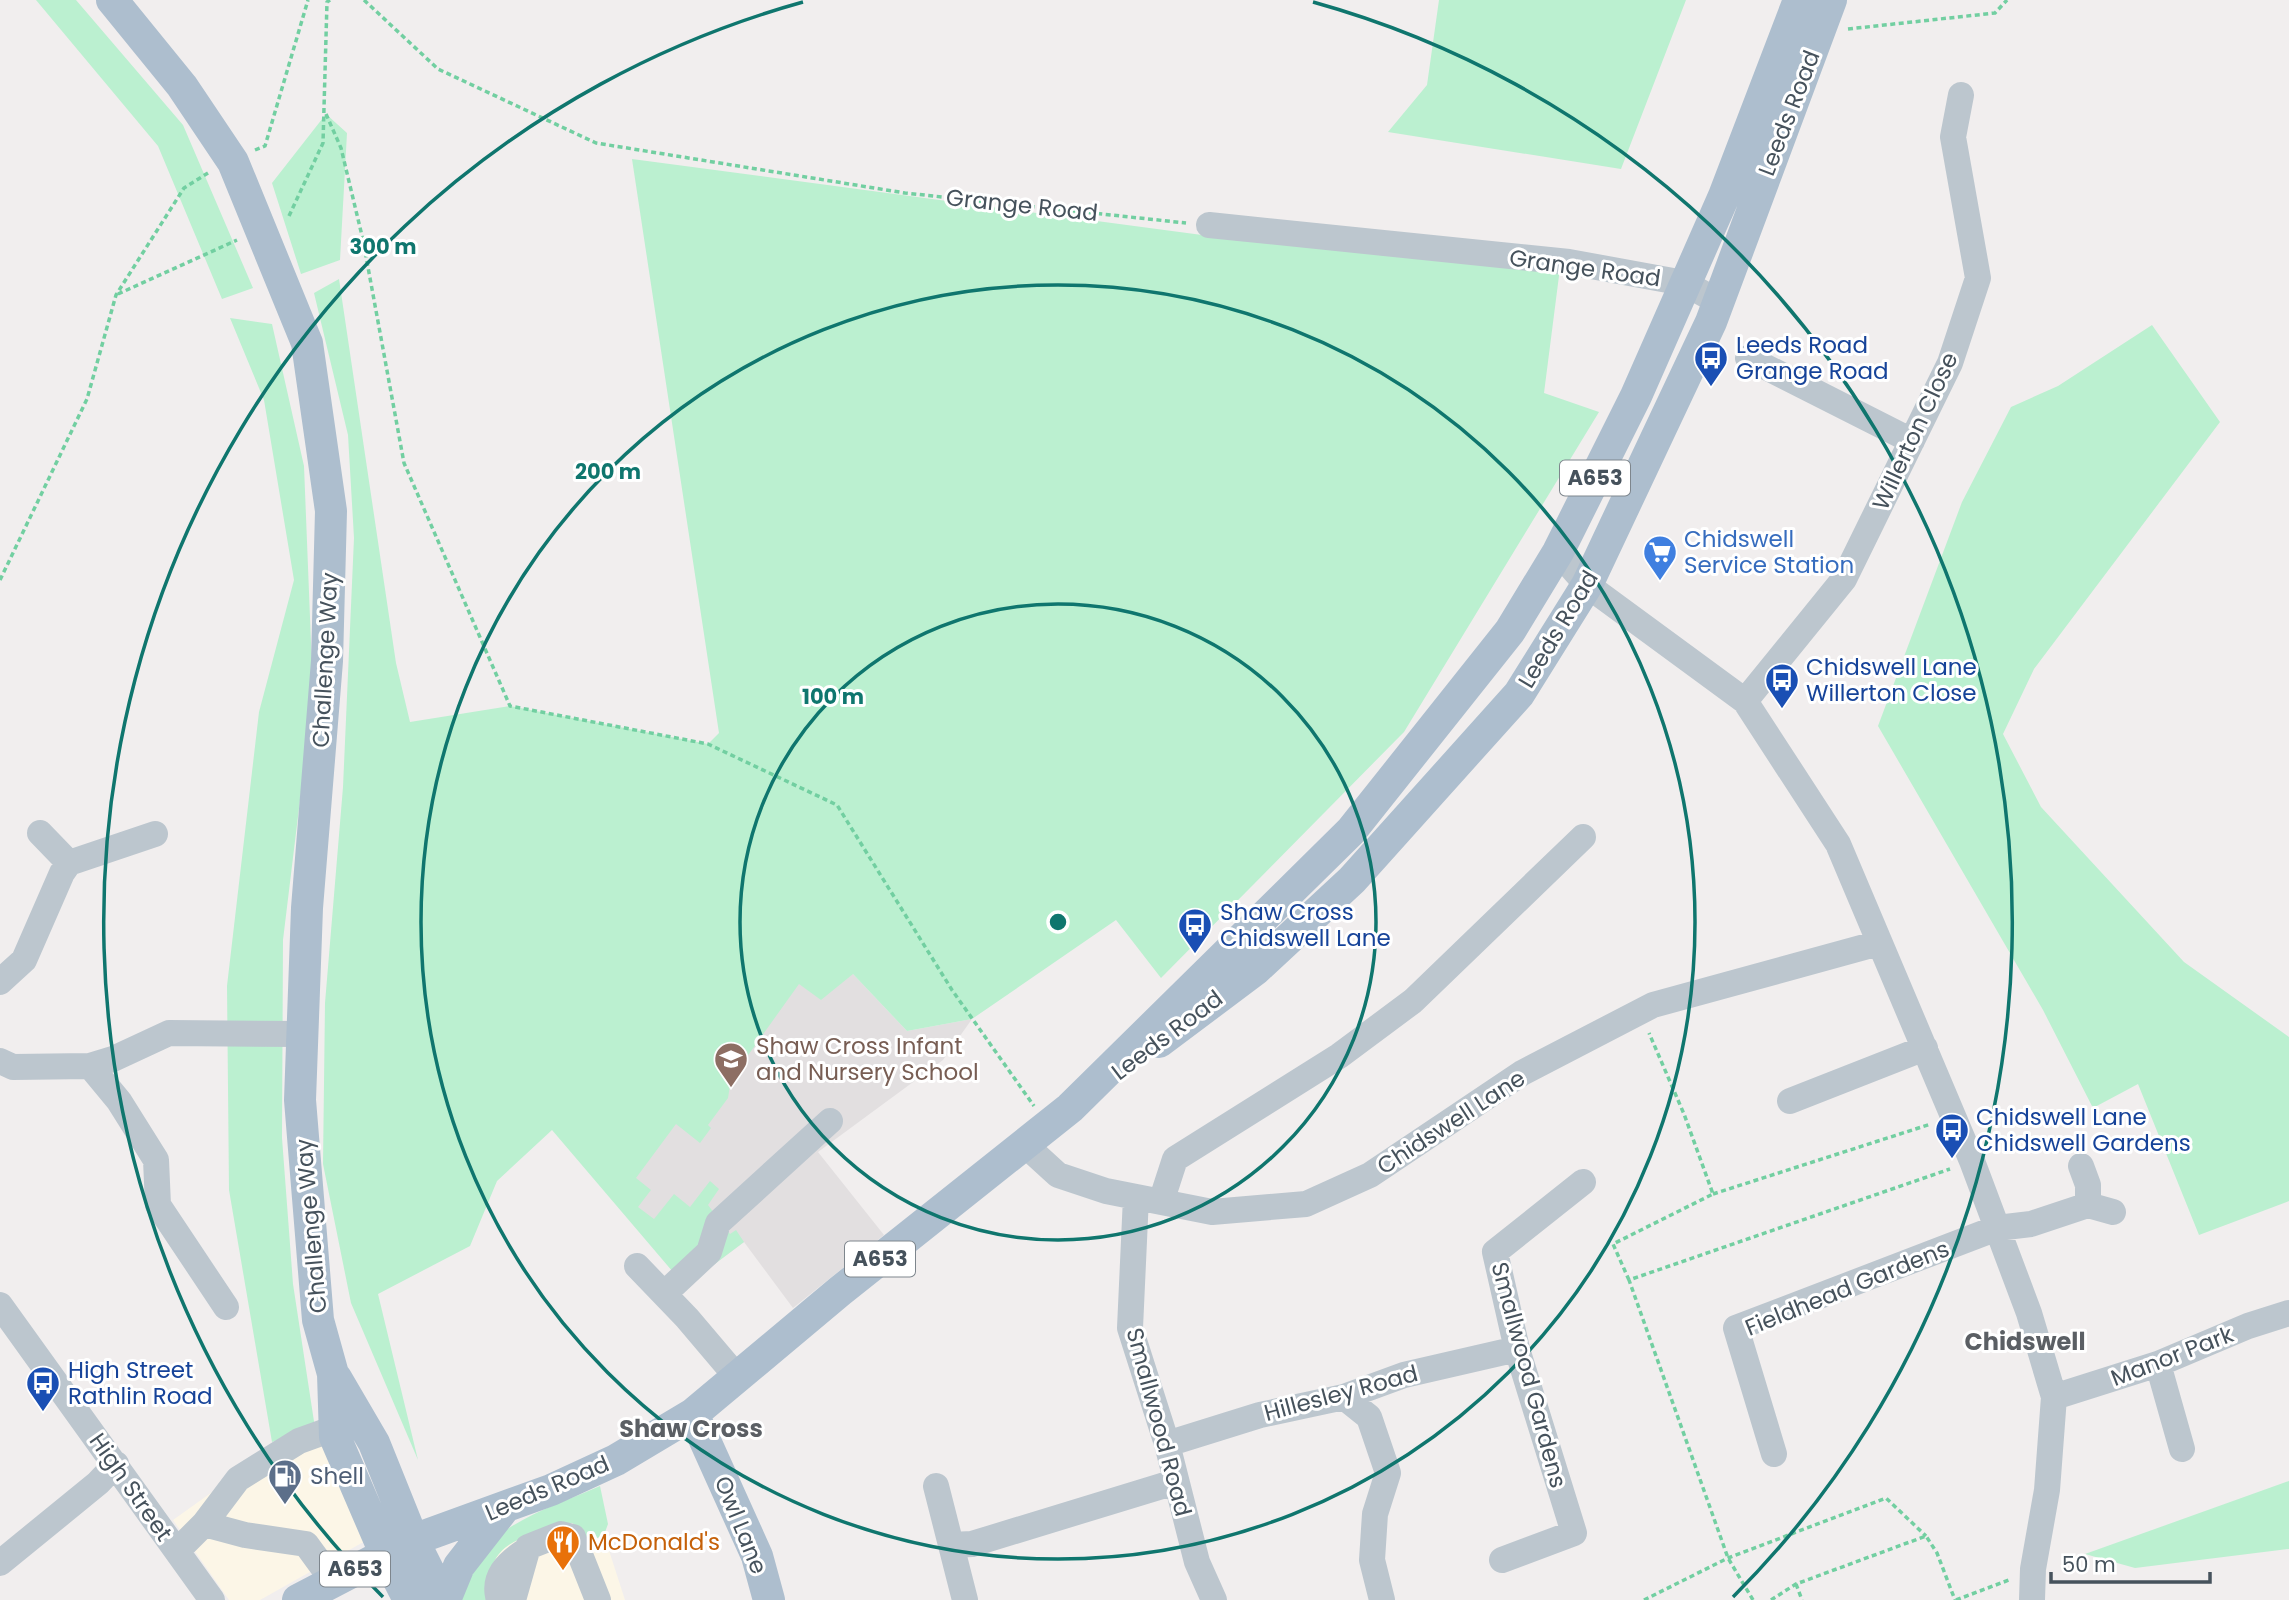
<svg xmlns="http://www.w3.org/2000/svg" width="2289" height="1600" font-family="Poppins,sans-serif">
<rect width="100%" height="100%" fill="#f1eeee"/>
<path fill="#fcf6e7" d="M 315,1428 L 367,1540 L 260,1600 L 229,1600 L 173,1520 L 243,1470 Z
M 572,1523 L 583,1529 L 588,1542 L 604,1535 L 625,1600 L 488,1600 L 487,1577 L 497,1553 L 506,1544 Z"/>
<path fill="#e2dfe0" d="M 749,864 L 907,1031 L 972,1019 L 943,1060 L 818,1152 L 884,1235 L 793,1308 L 744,1242 L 704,1272 L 552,1129 Z"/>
<path fill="#bbf0d0" d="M 36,0 L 76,0 L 183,125 L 253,288 L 222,299 L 158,146 Z
M 1439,0 L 1686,0 L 1621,169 L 1388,132 L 1427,85 Z
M 326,114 L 347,133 L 340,260 L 301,274 L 272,183 Z
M 632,159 L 1202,235 L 1560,268 L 1544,393 L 1599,412 L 1404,732 L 1161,978 L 1116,920 L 972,1019 L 907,1031 L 853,974 L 821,1000 L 799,984 L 731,1079 L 728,1098 L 708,1125 L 711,1128 L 700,1143 L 676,1124 L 636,1178 L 651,1190 L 638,1207 L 654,1219 L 674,1194 L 690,1207 L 710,1181 L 719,1189 L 708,1205 L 730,1234 L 736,1230 L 744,1242 L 704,1272 L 673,1272 L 552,1130 L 497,1181 L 470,1246 L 378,1294 L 418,1460 L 351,1303 L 323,1164 L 325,1003 L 343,787 L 354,538 L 348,435 L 314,293 L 339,279 L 396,663 L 410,722 L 510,706 L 708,744 L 719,733 Z
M 230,318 L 272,324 L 304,466 L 313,693 L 283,940 L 282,1138 L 293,1284 L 315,1428 L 272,1442 L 229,1190 L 227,986 L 259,712 L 294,580 L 264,400 Z
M 2152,325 L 2220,422 L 2034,669 L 2003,734 L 2041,807 L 2184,962 L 2289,1037 L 2289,1201 L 2199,1235 L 2138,1084 L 2093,1108 L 2043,1010 L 1878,726 L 1962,502 L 2011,407 L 2058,386 Z
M 2289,1481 L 2289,1549 L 2135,1568 L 2085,1554 Z
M 600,1486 L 608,1524 L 604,1535 L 588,1542 L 583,1529 L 572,1523 C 523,1538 485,1538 488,1600 L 458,1600 C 461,1590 463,1578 468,1569 C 494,1523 555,1506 600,1486 Z"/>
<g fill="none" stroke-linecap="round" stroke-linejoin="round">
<path stroke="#72cfa1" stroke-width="3.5" stroke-dasharray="5 3.5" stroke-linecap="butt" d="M 364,0 L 438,69 L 596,143 L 905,193 L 1186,223
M 1848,29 L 1995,13 L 2007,0
M 326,114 L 341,148 L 363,240 L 404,463 L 510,706 L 708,744 L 837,805 L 952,990 L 1034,1106
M 255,150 L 265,146 L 308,0
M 289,216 L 323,143 L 327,2 L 330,0
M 118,294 L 237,240
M 0,580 L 87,399 L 116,295 L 184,188 L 208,173
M 1713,1194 L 1931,1124
M 1629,1280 L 1613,1244 L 1713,1194 L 1684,1114 L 1649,1033
M 1796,1584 L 1802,1600
M 1644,1600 L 1728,1558 L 1886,1498 L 1926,1536
M 1753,1600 L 1728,1558 L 1629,1280 L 1950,1169
M 1771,1600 L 1796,1584 L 1926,1536 L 1937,1553 L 1955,1600
M 1956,1600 L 2009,1580"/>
<path stroke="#bcc6ce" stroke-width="26" d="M 1209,225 L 1569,262 L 1684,283 L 1719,302
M 1748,358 L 1912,441
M 1558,552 L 1587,585 L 1745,701 L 1838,844 L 1972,1161 L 2029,1313 L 2054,1397 L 2047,1490 L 2033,1569 L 2032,1600
M 1745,701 L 1844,579 L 1950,363 L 1978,278 L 1953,137 L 1961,95
M 40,833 L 69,863
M 0,982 L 24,960 L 62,873 L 69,863 L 155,834
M 0,1061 L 13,1067 L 90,1066 L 113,1059 L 169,1033 L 302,1034
M 90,1066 L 119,1101 L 156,1160 L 158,1205 L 226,1307
M 1790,1101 L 1925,1048
M 1023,1143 L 1058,1175 L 1106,1191 L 1212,1212 L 1306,1204 L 1370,1175 L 1522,1073 L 1653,1005 L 1879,943
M 1136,1197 L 1130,1328 L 1167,1444 L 1197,1562 L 1214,1600
M 1161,1202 L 1175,1159 L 1339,1056 L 1413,1001 L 1583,837
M 2088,1205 L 2113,1212
M 637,1266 L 687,1318 L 737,1377
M 664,1294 L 709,1252 L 718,1223 L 830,1121
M 0,1305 L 212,1600
M 2158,1364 L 2182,1449
M 1344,1397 L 1369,1417 L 1388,1473 L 1375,1514 L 1372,1560 L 1382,1600
M 2054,1397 L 2158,1364 L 2248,1326 L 2289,1313
M 1167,1444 L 1260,1415 L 1344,1397 L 1404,1375 L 1517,1349
M 1774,1454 L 1736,1328 L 1997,1228 L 2031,1224 L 2088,1205 L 2088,1185 L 2081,1166
M 936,1486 L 965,1600
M 204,1524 L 245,1535 L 306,1544 L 333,1581
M 951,1545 L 972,1544 L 1175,1482
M 177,1551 L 204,1524 L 238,1479 L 299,1441 L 335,1428
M 1502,1560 L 1574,1533 L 1517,1349 L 1495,1252 L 1583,1182
M 0,1563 L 98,1483 L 116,1464
M 499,1600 C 492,1577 507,1563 525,1551
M 513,1600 L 528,1547 L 561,1534 L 573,1537 L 598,1600"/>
<path stroke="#adbece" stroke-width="32" d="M 112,0 L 182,86 L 233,162 L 307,343 L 331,511 L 327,661 L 307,908 L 300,1100 L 318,1320 L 333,1374 L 335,1437 L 385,1553 L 409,1600
M 1159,1042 L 1255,970 L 1352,880 L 1519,694 L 1587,585 L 1711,322 L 1831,0
M 336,1378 L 374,1443 L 413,1540 L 443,1600
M 693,1414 L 757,1556 L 769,1600
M 298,1600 L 413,1540 L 551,1490 L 616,1460 L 693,1414 L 840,1291 L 1070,1108 L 1351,831 L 1510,631 L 1558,552 L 1636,396 L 1724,196 L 1799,0
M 445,1600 L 459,1566 L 505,1507"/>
</g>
<g fill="none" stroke="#0f766e" stroke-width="3.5">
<circle cx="1058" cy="922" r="318"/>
<circle cx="1058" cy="922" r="637"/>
<path d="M383 1597A955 955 0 0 1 803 2M1313 2A955 955 0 0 1 1733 1597"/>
</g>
<defs>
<g id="bus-pin" transform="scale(1.75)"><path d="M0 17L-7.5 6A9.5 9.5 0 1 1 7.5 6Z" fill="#1a4fb4" stroke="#fff"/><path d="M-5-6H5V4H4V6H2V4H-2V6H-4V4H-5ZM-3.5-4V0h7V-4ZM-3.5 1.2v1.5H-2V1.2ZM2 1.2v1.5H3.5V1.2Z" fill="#fff"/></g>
<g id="supermarket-pin" transform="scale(1.75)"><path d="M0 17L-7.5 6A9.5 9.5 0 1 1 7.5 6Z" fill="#3f7fe0" stroke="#fff"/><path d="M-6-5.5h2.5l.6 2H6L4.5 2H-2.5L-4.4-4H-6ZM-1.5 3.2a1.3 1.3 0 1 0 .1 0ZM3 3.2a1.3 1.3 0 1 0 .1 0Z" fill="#fff"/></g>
<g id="school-pin" transform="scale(1.75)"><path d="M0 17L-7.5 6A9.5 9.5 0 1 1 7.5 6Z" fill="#8d6e63" stroke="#fff"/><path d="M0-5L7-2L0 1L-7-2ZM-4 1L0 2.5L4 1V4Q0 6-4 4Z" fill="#fff"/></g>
<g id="fuel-pin" transform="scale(1.75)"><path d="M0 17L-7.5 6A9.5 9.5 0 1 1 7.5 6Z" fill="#5c6f8a" stroke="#fff"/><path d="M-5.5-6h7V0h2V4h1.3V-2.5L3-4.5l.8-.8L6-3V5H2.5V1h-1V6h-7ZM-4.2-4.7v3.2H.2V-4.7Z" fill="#fff"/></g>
<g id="restaurant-pin" transform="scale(1.75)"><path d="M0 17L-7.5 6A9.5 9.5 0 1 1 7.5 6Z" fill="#e8710a" stroke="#fff"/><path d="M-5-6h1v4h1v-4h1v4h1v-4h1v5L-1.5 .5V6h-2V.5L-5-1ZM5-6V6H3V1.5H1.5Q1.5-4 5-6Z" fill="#fff"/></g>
</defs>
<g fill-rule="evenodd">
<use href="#bus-pin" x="1711" y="358"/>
<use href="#supermarket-pin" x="1660" y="552"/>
<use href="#bus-pin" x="1782" y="680"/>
<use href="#bus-pin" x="1195" y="925"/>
<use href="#school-pin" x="731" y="1059"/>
<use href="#bus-pin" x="1952" y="1130"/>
<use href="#bus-pin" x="43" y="1383"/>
<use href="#fuel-pin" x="285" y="1476"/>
<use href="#restaurant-pin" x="563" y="1542"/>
</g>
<g text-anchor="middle" stroke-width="6" stroke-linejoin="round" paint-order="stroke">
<g fill="#fff" stroke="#7e868d" stroke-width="2">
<rect x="1560" y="460.5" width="70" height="35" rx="5"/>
<rect x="845" y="1241.5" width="70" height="35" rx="5"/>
<rect x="320" y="1551.5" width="70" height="35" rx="5"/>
</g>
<g font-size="21" font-weight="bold" fill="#46525c">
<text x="1595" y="485">A653</text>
<text x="880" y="1266">A653</text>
<text x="355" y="1576">A653</text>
</g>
<g font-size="23" fill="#46525c" stroke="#fff">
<text transform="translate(1789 113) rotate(-69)" y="8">Leeds Road</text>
<text transform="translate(1022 205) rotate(6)" y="8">Grange Road</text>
<text transform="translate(1585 268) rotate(8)" y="8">Grange Road</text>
<text transform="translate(1915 431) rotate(-65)" y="8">Willerton Close</text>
<text transform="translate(1558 629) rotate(-59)" y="8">Leeds Road</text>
<text transform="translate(325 660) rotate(-87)" y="8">Challenge Way</text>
<text transform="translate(1167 1035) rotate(-37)" y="8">Leeds Road</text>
<text transform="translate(1451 1122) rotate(-33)" y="8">Chidswell Lane</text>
<text transform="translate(311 1226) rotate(-95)" y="8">Challenge Way</text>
<text transform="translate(1847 1288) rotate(-22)" y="8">Fieldhead Gardens</text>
<text transform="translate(2172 1356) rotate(-21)" y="8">Manor Park</text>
<text transform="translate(1529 1375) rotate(75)" y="8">Smallwood Gardens</text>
<text transform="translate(1341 1393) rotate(-15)" y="8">Hillesley Road</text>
<text transform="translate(1159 1422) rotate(75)" y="8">Smallwood Road</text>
<text transform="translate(131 1487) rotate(55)" y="8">High Street</text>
<text transform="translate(547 1488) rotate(-23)" y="8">Leeds Road</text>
<text transform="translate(741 1525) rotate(68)" y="8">Owl Lane</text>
</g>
<g font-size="23" fill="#164399" stroke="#fff" text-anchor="start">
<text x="1736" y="353">Leeds Road<tspan x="1736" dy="26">Grange Road</tspan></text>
<text x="1806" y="675">Chidswell Lane<tspan x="1806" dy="26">Willerton Close</tspan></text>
<text x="1220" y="920">Shaw Cross<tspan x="1220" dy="26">Chidswell Lane</tspan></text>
<text x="1976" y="1125">Chidswell Lane<tspan x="1976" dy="26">Chidswell Gardens</tspan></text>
<text x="68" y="1378">High Street<tspan x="68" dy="26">Rathlin Road</tspan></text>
</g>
<g font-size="23" fill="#366cbe" stroke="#fff" text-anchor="start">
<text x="1684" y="547">Chidswell<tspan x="1684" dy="26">Service Station</tspan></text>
</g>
<g font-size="23" fill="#785e54" stroke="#fff" text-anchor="start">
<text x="756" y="1054">Shaw Cross Infant<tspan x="756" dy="26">and Nursery School</tspan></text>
</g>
<g font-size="23" fill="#4e5e75" stroke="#fff" text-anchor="start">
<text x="310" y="1484">Shell</text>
</g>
<g font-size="23" fill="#c56008" stroke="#fff" text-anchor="start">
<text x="588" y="1550">McDonald's</text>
</g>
<g font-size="24" font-weight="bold" fill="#5b5f64" stroke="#fff">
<text x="2025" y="1350">Chidswell</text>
<text x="691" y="1437">Shaw Cross</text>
</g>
</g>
<circle cx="1058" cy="922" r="10" fill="#0f766e" stroke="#fff" stroke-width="3.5"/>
<g font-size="21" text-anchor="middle" font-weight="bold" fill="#0f766e" stroke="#fff" stroke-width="6" stroke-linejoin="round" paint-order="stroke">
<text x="383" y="254">300 m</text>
<text x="608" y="479">200 m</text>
<text x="833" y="704">100 m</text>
</g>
<path d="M2051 1572v10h159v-10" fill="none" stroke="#46525c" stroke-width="3.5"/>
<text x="2062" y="1572" font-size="21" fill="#46525c" stroke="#ffffff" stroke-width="5" paint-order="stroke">50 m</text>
</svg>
